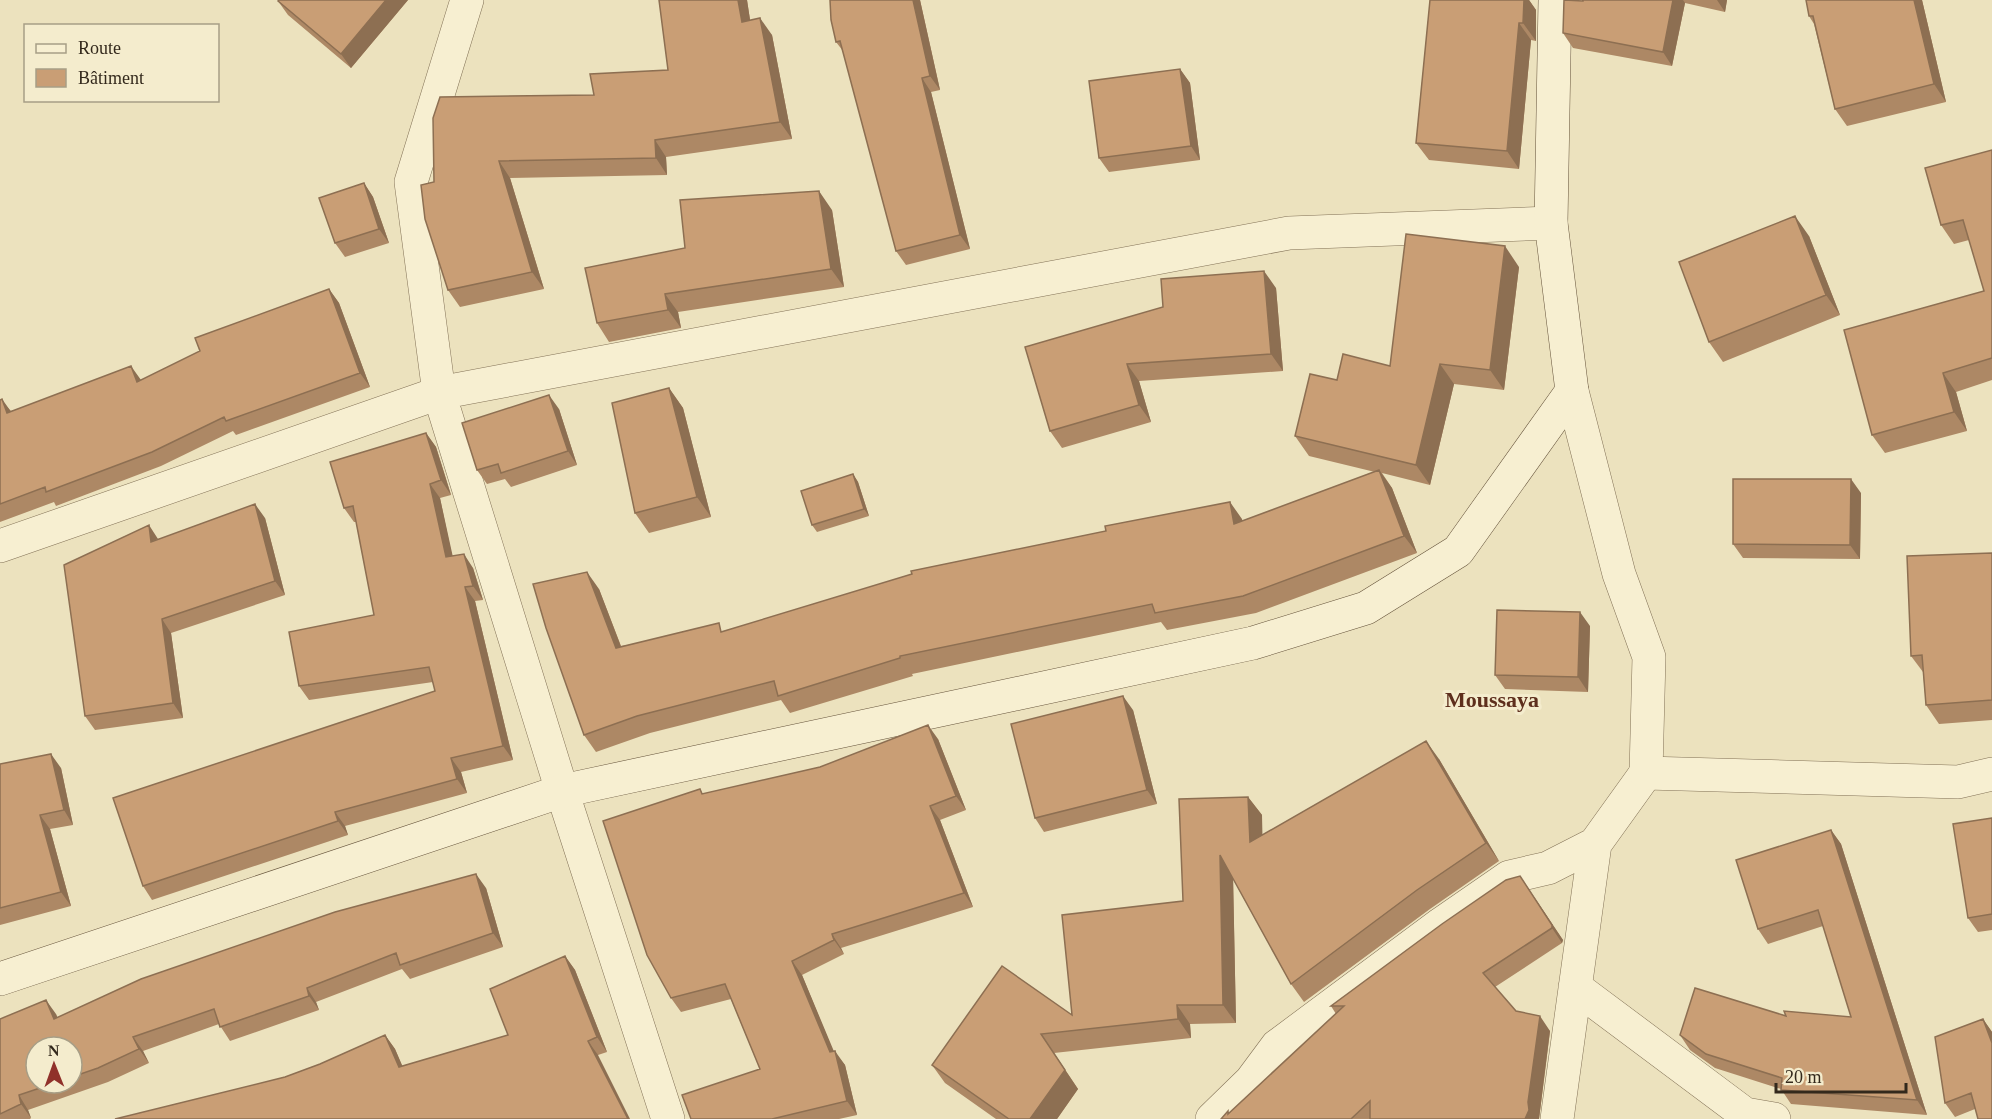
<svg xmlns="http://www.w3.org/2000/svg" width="1992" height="1119" font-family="Georgia,serif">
<rect width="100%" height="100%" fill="#ece2be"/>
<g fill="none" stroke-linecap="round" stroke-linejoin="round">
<g stroke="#837257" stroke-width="34">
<path id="minor" d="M 467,0 L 411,182 L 439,393 L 562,791 L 668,1119
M 0,546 L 439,393 L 1289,233 L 1551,223
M 1575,987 L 1745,1114 L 1774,1119
M 1212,1119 L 1251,1081 L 1277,1046 L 1441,924 L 1509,877 L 1548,868 L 1595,844
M 1557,1119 L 1595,844 L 1646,773"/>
</g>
<g stroke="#837257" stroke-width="34">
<path id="tertiary" d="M 1572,391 L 1619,574 L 1649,657 L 1646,773 L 1958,782 L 1992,774"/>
</g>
<g stroke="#65533b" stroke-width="34">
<path id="secondary" d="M 0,979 L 562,791 L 1253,643 L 1366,608 L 1458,551 L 1572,391 L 1551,223 L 1555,0"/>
</g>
<use href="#minor" stroke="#f7efd1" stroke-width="33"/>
<use href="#tertiary" stroke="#f7efd1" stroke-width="33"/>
<use href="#secondary" stroke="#f7efd1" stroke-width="33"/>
</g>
<path fill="#ad8865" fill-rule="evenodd" d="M 408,0 L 351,68 L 288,15 L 278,1 Z
M 659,0 L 747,0 L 750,20 L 772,35 L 792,139 L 666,157 L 667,175 L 510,178 L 544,289 L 460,307 L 448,290 L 434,182 L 594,95 L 668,70 Z
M 830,0 L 920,0 L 940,90 L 931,92 L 970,249 L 906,265 L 896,251 L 843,51 L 836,42 Z
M 1430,0 L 1529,0 L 1536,10 L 1536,41 L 1531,40 L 1519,169 L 1429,160 L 1416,143 Z
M 1583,0 L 1727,0 L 1725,12 L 1685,3 L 1672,66 L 1573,48 L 1563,33 Z
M 1806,0 L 1922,0 L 1946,102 L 1847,126 L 1835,109 L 1814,24 L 1809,16 Z
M 1180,69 L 1190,83 L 1200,160 L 1109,172 L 1099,158 Z
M 1992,150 L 1992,380 L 1956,392 L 1967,431 L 1885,453 L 1872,435 L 1984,291 L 1969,240 L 1954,244 L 1941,225 Z
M 364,183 L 373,197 L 389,243 L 345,257 L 335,243 Z
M 832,210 L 844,287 L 678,312 L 681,328 L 609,342 L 597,323 L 685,248 Z
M 1809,236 L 1840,315 L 1723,362 L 1709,342 Z
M 1519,267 L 1504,390 L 1454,384 L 1430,485 L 1382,473 L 1392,488 L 1417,553 L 1256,613 L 1167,630 L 1161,622 L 912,674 L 913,676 L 790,713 L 781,700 L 650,733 L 596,752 L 584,735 L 599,589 L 621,646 L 725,631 L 1242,519 L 1242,521 L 1375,472 L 1309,456 L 1295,436 L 1337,380 L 1390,366 Z
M 1276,288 L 1283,371 L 1139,381 L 1151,422 L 1062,448 L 1050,431 L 1025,347 Z
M 329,289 L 339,303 L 370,387 L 236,435 L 233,431 L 161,466 L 56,506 L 54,502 L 0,522 L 0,400 L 11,411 L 141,381 Z
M 669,388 L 683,408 L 711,517 L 649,533 L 635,513 Z
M 559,409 L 577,465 L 511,487 L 505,479 L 487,484 L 477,470 Z
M 426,433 L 436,447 L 451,495 L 440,498 L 452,556 L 473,568 L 483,600 L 475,601 L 513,760 L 461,772 L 467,793 L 345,826 L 348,835 L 152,900 L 143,886 L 435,691 L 433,682 L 309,700 L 299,686 L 374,615 L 356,522 L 354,522 L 344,508 Z
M 853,474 L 858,482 L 869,516 L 817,532 L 812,525 Z
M 1861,493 L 1860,559 L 1743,558 L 1733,544 Z
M 265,518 L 285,595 L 171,633 L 183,718 L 95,730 L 85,716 L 158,539 Z
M 1992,553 L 1992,720 L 1939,724 L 1926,705 L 1923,672 L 1911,656 Z
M 1590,626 L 1588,692 L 1505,689 L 1495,675 Z
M 1133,710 L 1157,804 L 1044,832 L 1035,818 Z
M 938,739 L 966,810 L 940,820 L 973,907 L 841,948 L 844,954 L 802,975 L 833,1051 L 845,1065 L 857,1115 L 839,1119 L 691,1119 L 760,1069 L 731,999 L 681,1012 L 671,998 L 700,789 L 703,794 L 820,767 Z
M 1439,759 L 1499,861 L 1430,909 L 1304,1002 L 1291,984 L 1233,879 L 1236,1023 L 1190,1024 L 1191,1038 L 1054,1053 L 1078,1089 L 1057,1119 L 996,1119 L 945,1083 L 932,1065 L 1072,1015 L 1183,901 L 1248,797 L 1262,815 L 1262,835 Z
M 0,764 L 61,768 L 73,825 L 50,829 L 71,906 L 0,925 Z
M 1992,818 L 1992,930 L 1978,932 L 1968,918 Z
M 1831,830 L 1841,844 L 1927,1115 L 1791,1104 L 1781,1089 L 1715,1068 L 1690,1050 L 1680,1035 L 1786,1016 L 1851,1017 L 1823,926 L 1768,944 L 1758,929 Z
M 1520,876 L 1563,940 L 1562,943 L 1495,987 L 1516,1011 L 1550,1031 L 1539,1119 L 1221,1119 L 1230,1113 L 1336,1014 L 1331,1006 Z
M 486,888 L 503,947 L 410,979 L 402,969 L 316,1002 L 319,1010 L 230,1041 L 219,1024 L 143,1051 L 149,1063 L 108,1082 L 28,1110 L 31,1118 L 30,1119 L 0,1119 L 0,1019 L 56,1014 L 57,1018 ZM 72,1047 L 72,1083 L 36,1083 Z
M 565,956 L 575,970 L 607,1052 L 598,1055 L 285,1077 L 320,1064 L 385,1035 L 395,1049 L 402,1066 L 508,1035 Z
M 1983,1019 L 1992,1032 L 1992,1119 L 1975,1109 L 1955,1117 L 1945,1103 Z"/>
<path fill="#8d6f52" d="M 386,0 L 408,0 L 351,68 L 341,54 Z
M 738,0 L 747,0 L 753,39 L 742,22 Z
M 913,0 L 920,0 L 940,90 L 930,76 Z
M 1524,0 L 1529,0 L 1536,10 L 1536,41 L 1523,23 Z
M 1673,0 L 1683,0 L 1685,3 L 1672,66 L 1663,52 Z
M 1717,0 L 1727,0 L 1725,12 Z
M 1914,0 L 1922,0 L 1946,102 L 1934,84 Z
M 760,18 L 772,35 L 792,139 L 780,122 Z
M 1519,23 L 1531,40 L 1519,169 L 1507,151 Z
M 1180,69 L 1190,83 L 1200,160 L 1191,146 Z
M 922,78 L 931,92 L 970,249 L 960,235 Z
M 655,140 L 666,157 L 667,175 L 656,158 Z
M 499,161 L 510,178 L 544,289 L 532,272 Z
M 364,183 L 373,197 L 389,243 L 379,229 Z
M 819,191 L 832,210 L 844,287 L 831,269 Z
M 1795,216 L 1809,236 L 1840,315 L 1826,295 Z
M 1505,246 L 1519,267 L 1504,390 L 1490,370 Z
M 1264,271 L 1276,288 L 1283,371 L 1271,354 Z
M 329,289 L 339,303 L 370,387 L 360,373 Z
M 665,294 L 678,312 L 681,328 L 668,310 Z
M 1127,364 L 1139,381 L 1151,422 L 1139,405 Z
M 1440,364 L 1454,384 L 1430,485 L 1416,465 Z
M 131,366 L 141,380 L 137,382 Z
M 1943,373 L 1956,392 L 1967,431 L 1954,412 Z
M 669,388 L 683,408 L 711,517 L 697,497 Z
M 549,395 L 559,409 L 577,465 L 568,451 Z
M 2,399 L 12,413 L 7,413 Z
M 426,433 L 436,447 L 451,495 L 441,480 Z
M 1379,470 L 1392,488 L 1417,553 L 1404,536 Z
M 853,474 L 858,482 L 869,516 L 864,509 Z
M 1851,479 L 1861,493 L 1860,559 L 1850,545 Z
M 430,484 L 440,498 L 456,571 L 446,557 Z
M 1230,502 L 1242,519 L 1246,542 L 1234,524 Z
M 255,504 L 265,518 L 285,595 L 275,581 Z
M 149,525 L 158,539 L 151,542 Z
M 464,554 L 473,568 L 483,600 L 473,586 Z
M 587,572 L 599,589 L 628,665 L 616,648 Z
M 465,587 L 475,601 L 513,760 L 503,746 Z
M 1580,612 L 1590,626 L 1588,692 L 1578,677 Z
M 162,619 L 171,633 L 183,718 L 173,703 Z
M 1123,696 L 1133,710 L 1157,804 L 1147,790 Z
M 928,725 L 938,739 L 966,810 L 956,796 Z
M 1426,741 L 1439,759 L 1499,861 L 1486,843 Z
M 51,754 L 61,768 L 73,825 L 64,810 Z
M 451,758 L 461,772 L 467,793 L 457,779 Z
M 1248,797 L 1262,815 L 1263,861 L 1250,842 Z
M 930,806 L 940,820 L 973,907 L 964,893 Z
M 335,812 L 345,826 L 348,835 L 338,821 Z
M 40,815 L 50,829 L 71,906 L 61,892 Z
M 1831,830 L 1841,844 L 1927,1115 L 1917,1100 Z
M 1220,855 L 1233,873 L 1236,1023 L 1223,1005 Z
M 476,874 L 486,888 L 503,947 L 493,933 Z
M 1520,876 L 1563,940 L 1562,943 L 1552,928 Z
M 832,934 L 841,948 L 844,954 L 834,940 Z
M 565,956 L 575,970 L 607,1052 L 597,1037 Z
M 792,961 L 802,975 L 838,1061 L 835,1051 L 845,1065 L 857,1115 L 847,1101 L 830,1052 Z
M 307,988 L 316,1002 L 319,1010 L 309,996 Z
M 46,1000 L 56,1014 L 64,1033 L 54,1019 Z
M 1177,1005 L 1190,1024 L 1191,1038 L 1178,1019 Z
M 1540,1016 L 1550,1031 L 1539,1119 L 1525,1119 Z
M 1983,1019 L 1992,1032 L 1992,1043 Z
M 1041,1034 L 1078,1089 L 1057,1119 L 1030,1119 Z
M 385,1035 L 395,1049 L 409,1081 L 399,1067 Z
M 133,1037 L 143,1051 L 149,1063 L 139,1049 Z
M 588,1041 L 598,1055 L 630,1119 L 628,1119 Z
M 19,1095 L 28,1110 L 31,1118 L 21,1104 Z"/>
<path fill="#c99e75" stroke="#8d6f52" stroke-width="1.5" d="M 279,0 L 386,0 L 341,54 L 278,1 Z
M 659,0 L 738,0 L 742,22 L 760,18 L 780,122 L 655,140 L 656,158 L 499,161 L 532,272 L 448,290 L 425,219 L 421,185 L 434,182 L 433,118 L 440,97 L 594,95 L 590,74 L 668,70 Z
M 830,0 L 913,0 L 930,76 L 922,78 L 960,235 L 896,251 L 840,41 L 836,42 L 831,20 Z
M 1430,0 L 1524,0 L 1523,23 L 1519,23 L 1507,151 L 1416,143 Z
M 1564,0 L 1583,1 L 1583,0 L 1673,0 L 1663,52 L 1563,33 Z
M 1806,0 L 1914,0 L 1934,84 L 1835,109 L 1813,16 L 1809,16 Z
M 1180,69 L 1191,146 L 1099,158 L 1089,81 Z
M 1992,150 L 1992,358 L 1943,373 L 1954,412 L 1872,435 L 1844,330 L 1984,291 L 1963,220 L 1941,225 L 1925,168 Z
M 364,183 L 379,229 L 335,243 L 319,198 Z
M 819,191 L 831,269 L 665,294 L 668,310 L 597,323 L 585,268 L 685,248 L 680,200 Z
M 1795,216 L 1826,295 L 1709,342 L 1679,262 Z
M 1406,234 L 1505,246 L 1490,370 L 1440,364 L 1416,465 L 1295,436 L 1310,374 L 1337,380 L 1343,354 L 1390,366 Z
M 1264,271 L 1271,354 L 1127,364 L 1139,405 L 1050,431 L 1025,347 L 1163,307 L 1161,279 Z
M 329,289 L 360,373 L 226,421 L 224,417 L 152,452 L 46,492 L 45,487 L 0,504 L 0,400 L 2,399 L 7,413 L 131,366 L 137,382 L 200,351 L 195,338 Z
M 669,388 L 697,497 L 635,513 L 612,403 Z
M 549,395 L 568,451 L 501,473 L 498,464 L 477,470 L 462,423 Z
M 426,433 L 441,480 L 430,484 L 446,557 L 464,554 L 473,586 L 465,587 L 503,746 L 451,758 L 457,779 L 335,812 L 338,821 L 143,886 L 113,798 L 435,691 L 429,667 L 299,686 L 289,632 L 374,615 L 353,506 L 344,508 L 330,462 Z
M 1379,470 L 1404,536 L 1243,596 L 1155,613 L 1152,604 L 900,656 L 900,658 L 778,696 L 774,681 L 637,716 L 584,735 L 546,628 L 533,584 L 587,572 L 616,648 L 719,623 L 721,632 L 912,574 L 911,571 L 1106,531 L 1105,526 L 1230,502 L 1234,524 Z
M 853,474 L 864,509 L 812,525 L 801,491 Z
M 1733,479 L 1851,479 L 1850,545 L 1733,544 Z
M 255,504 L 275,581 L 162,619 L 173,703 L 85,716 L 64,565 L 149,525 L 151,542 Z
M 1992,553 L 1992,700 L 1926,705 L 1922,655 L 1911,656 L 1907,556 Z
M 1497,610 L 1580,612 L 1578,677 L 1495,675 Z
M 1123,696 L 1147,790 L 1035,818 L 1011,724 Z
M 928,725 L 956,796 L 930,806 L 964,893 L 832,934 L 834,940 L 792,961 L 830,1052 L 835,1051 L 847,1101 L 772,1119 L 691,1119 L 682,1095 L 760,1069 L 725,984 L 671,998 L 647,955 L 603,821 L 700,789 L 702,794 L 820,767 Z
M 1426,741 L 1486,843 L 1417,890 L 1291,984 L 1220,855 L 1223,1005 L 1177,1005 L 1178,1019 L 1041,1034 L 1065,1070 L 1030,1119 L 1009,1119 L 932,1065 L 1002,966 L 1072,1015 L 1062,915 L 1183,901 L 1179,799 L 1248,797 L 1250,842 Z
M 51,754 L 64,810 L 40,815 L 61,892 L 0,908 L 0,764 Z
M 1992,818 L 1992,914 L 1968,918 L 1953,824 Z
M 1831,830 L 1917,1100 L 1781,1090 L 1782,1078 L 1706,1054 L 1680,1035 L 1695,988 L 1786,1016 L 1784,1011 L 1851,1017 L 1818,910 L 1758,929 L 1736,860 Z
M 476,874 L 493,933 L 400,965 L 396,953 L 307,988 L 309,996 L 220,1027 L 214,1009 L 133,1037 L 139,1049 L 98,1068 L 72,1077 L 72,1047 L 36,1047 L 36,1083 L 55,1083 L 19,1095 L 21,1104 L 0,1114 L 0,1019 L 46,1000 L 54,1019 L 141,979 L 335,912 Z
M 1520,876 L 1552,925 L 1552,928 L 1483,973 L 1516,1011 L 1540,1016 L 1528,1102 L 1529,1110 L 1525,1119 L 1370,1119 L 1370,1101 L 1351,1119 L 1221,1119 L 1228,1111 L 1228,1114 L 1344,1006 L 1331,1006 L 1442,924 L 1506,880 Z
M 565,956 L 597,1037 L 588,1041 L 628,1119 L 115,1119 L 285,1077 L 320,1064 L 385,1035 L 399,1067 L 508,1035 L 490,989 Z
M 1983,1019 L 1992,1043 L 1992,1119 L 1978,1119 L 1971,1093 L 1945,1103 L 1935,1037 Z"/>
<g text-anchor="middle" stroke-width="6" stroke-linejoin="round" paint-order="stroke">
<g font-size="22" font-weight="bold" fill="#5e2f1d" stroke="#f4eccd">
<text x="1492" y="707">Moussaya</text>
</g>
</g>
<rect x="24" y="24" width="195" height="78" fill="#f4eccd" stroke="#a79e86" stroke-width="1.5"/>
<rect x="36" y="44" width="30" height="9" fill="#f7efd1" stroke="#a79e86" stroke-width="1.5"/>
<text x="78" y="54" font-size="18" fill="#33291c">Route</text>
<rect x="36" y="69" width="30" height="18" fill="#c99e75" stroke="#a79e86" stroke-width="1.5"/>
<text x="78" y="84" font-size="18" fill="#33291c">Bâtiment</text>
<g transform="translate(54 1065) rotate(359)"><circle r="28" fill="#f4eccd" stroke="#a79e86" stroke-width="1.5"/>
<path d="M0-4.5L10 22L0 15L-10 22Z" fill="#90312a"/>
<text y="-9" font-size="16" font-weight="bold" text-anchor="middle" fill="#33291c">N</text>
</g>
<path d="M1776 1083v9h130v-9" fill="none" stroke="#33291c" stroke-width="3"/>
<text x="1785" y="1083" font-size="18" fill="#33291c" stroke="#f4eccd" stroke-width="4.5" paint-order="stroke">20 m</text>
</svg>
